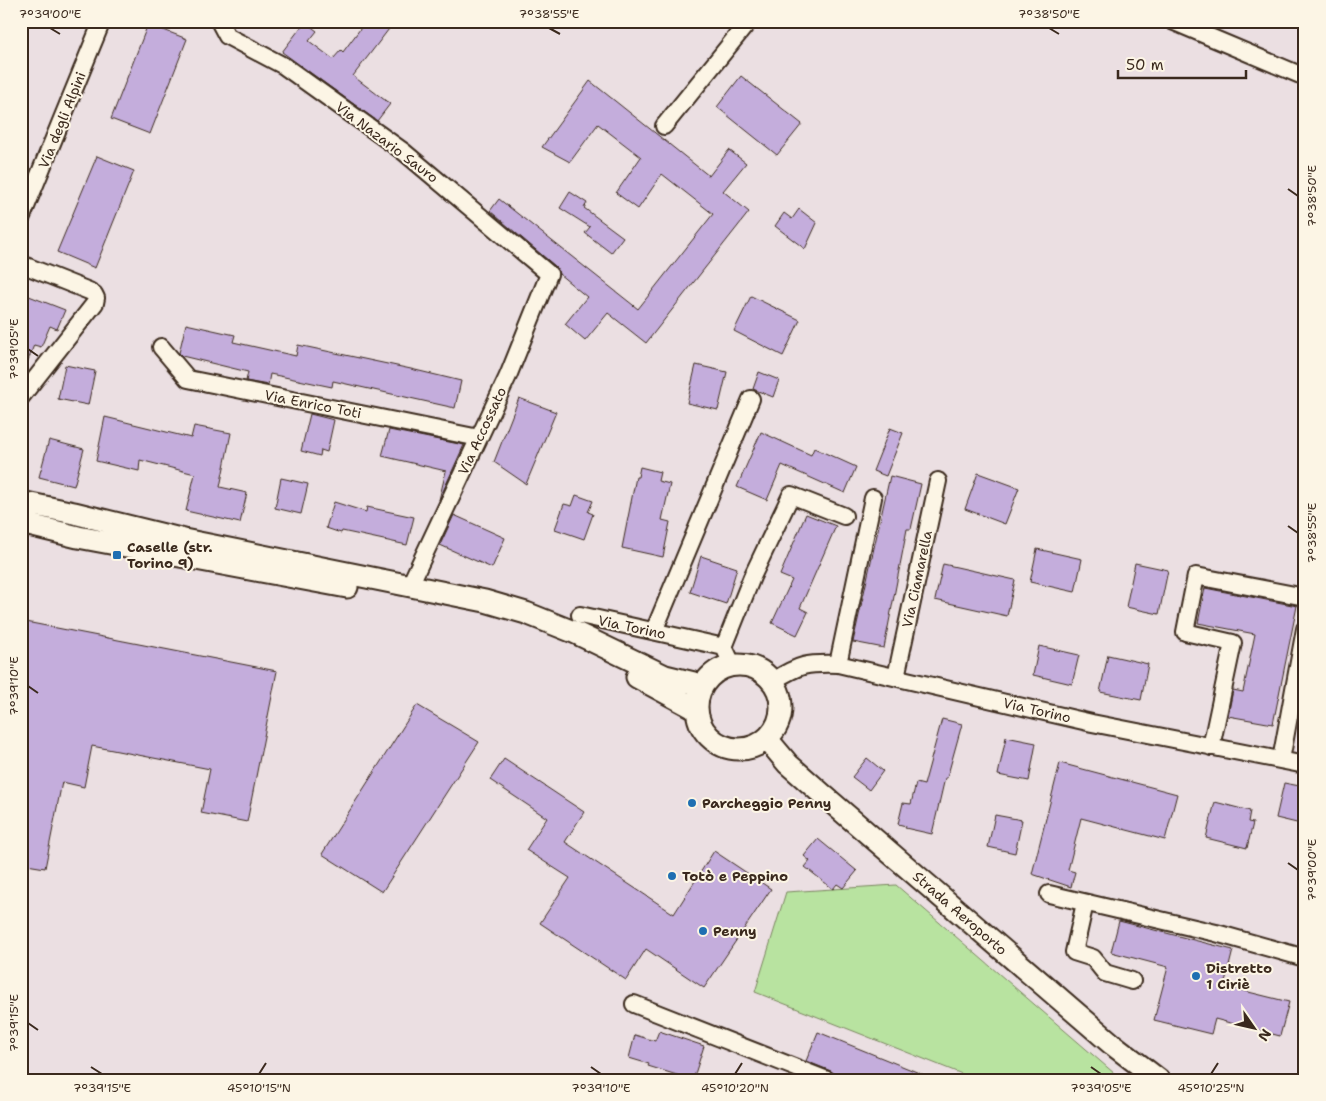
<svg xmlns="http://www.w3.org/2000/svg" width="1326" height="1101" font-family="'Shantell Sans',sans-serif">
<rect width="100%" height="100%" fill="#ebdfe2"/>
<filter id="ink" filterUnits="userSpaceOnUse"><feTurbulence type="fractalNoise" baseFrequency=".02" numOctaves="2"/><feDisplacementMap in="SourceGraphic" scale="10" xChannelSelector="R" yChannelSelector="G"/><feConvolveMatrix kernelMatrix="1 2 1 2 8 2 1 2 1" color-interpolation-filters="sRGB"/></filter>
<g filter="url(#ink)">
<path fill="#b8e3a0" stroke="#7a865f" d="M 896,885 L 1122,1080 L 977,1080 L 755,992 L 786,892 Z"/>
<path fill="#c4addc" stroke="#3b2a1e" d="M 366,21 L 395,21 L 353,76 L 390,104 L 377,121 L 282,52 L 305,22 L 317,31 L 309,41 L 333,59 L 341,50 L 343,52 Z
M 148,24 L 187,39 L 150,134 L 111,119 Z
M 741,76 L 802,124 L 777,155 L 717,107 Z
M 590,81 L 709,176 L 729,150 L 746,163 L 723,191 L 749,212 L 646,343 L 608,313 L 585,341 L 565,324 L 587,297 L 559,274 L 555,266 L 490,211 L 499,199 L 638,309 L 713,214 L 662,174 L 638,209 L 616,193 L 641,157 L 598,124 L 570,162 L 542,147 Z
M 97,156 L 134,171 L 95,268 L 57,252 Z
M 570,192 L 587,203 L 584,208 L 623,237 L 611,253 L 585,233 L 590,227 L 560,208 Z
M 799,209 L 817,223 L 805,249 L 775,226 L 784,213 L 792,219 Z
M 29,296 L 65,310 L 57,329 L 50,326 L 41,347 L 34,345 L 22,376 L 21,315 Z
M 751,296 L 800,320 L 783,356 L 734,331 Z
M 186,324 L 235,335 L 233,342 L 296,356 L 298,345 L 411,369 L 461,381 L 455,408 L 333,381 L 332,387 L 270,374 L 268,385 L 246,381 L 248,372 L 182,356 L 179,353 Z
M 65,365 L 95,371 L 88,405 L 58,399 Z
M 696,365 L 727,372 L 718,410 L 687,403 Z
M 759,372 L 779,380 L 773,397 L 753,389 Z
M 519,398 L 556,412 L 526,484 L 494,462 Z
M 310,414 L 334,420 L 327,452 L 321,450 L 320,456 L 301,451 Z
M 105,417 L 191,438 L 194,426 L 231,433 L 220,487 L 247,493 L 240,523 L 186,511 L 195,474 L 140,460 L 139,471 L 96,461 Z
M 890,428 L 903,433 L 886,476 L 873,471 Z
M 389,430 L 464,445 L 439,500 L 446,471 L 382,456 Z
M 761,432 L 811,455 L 814,448 L 856,467 L 845,493 L 782,465 L 767,500 L 737,487 Z
M 49,440 L 84,449 L 74,486 L 39,477 Z
M 640,467 L 660,472 L 658,481 L 670,484 L 662,520 L 670,522 L 663,557 L 622,548 L 636,477 L 638,477 Z
M 978,473 L 1019,488 L 1005,524 L 965,509 Z
M 890,476 L 921,484 L 911,529 L 907,529 L 884,648 L 853,642 Z
M 281,478 L 308,484 L 301,514 L 275,508 Z
M 576,495 L 593,501 L 588,512 L 593,514 L 584,539 L 555,529 L 564,504 L 572,506 Z
M 334,502 L 366,512 L 367,507 L 414,517 L 407,545 L 342,531 L 341,533 L 326,528 Z
M 806,514 L 836,526 L 800,608 L 808,612 L 797,635 L 772,623 L 792,580 L 780,575 Z
M 454,515 L 505,538 L 492,568 L 440,545 Z
M 1037,549 L 1082,559 L 1075,592 L 1030,582 Z
M 701,556 L 737,568 L 726,604 L 690,592 Z
M 1135,563 L 1168,570 L 1159,614 L 1126,607 Z
M 943,564 L 1015,580 L 1007,616 L 935,600 Z
M 1205,588 L 1297,606 L 1273,724 L 1228,716 L 1233,690 L 1243,692 L 1255,634 L 1198,623 Z
M 21,621 L 277,671 L 247,822 L 201,813 L 210,769 L 92,746 L 84,787 L 62,782 L 45,868 L 21,864 Z
M 1039,646 L 1079,655 L 1072,684 L 1033,675 Z
M 1108,655 L 1148,664 L 1141,700 L 1100,692 Z
M 417,705 L 479,742 L 382,892 L 322,854 Z
M 942,719 L 962,724 L 947,778 L 945,778 L 932,834 L 905,828 L 906,826 L 898,824 L 903,803 L 911,804 L 916,783 L 924,785 Z
M 1006,737 L 1036,743 L 1029,781 L 998,775 Z
M 867,758 L 883,771 L 869,790 L 852,777 Z
M 504,759 L 584,812 L 565,842 L 674,914 L 714,851 L 771,889 L 704,988 L 646,949 L 626,980 L 540,923 L 570,878 L 526,850 L 547,818 L 490,780 Z
M 1060,763 L 1177,794 L 1165,840 L 1081,818 L 1068,870 L 1075,872 L 1071,887 L 1032,874 Z
M 1284,783 L 1305,787 L 1305,825 L 1276,818 Z
M 1215,802 L 1250,811 L 1248,822 L 1253,823 L 1247,848 L 1206,838 Z
M 995,815 L 1022,820 L 1015,853 L 988,847 Z
M 818,839 L 857,871 L 843,888 L 837,884 L 833,889 L 805,867 L 810,861 L 804,856 Z
M 1119,921 L 1233,950 L 1224,986 L 1289,1002 L 1280,1036 L 1215,1019 L 1211,1034 L 1154,1020 L 1168,967 L 1111,952 Z
M 659,1031 L 704,1046 L 693,1080 L 648,1066 L 649,1064 L 629,1058 L 635,1035 L 655,1041 Z
M 818,1032 L 934,1079 L 934,1080 L 837,1080 L 835,1074 L 831,1071 L 806,1061 Z"/>
<g fill="none" stroke-linecap="round" stroke-linejoin="round">
<g stroke="#3b2a1e" stroke-width="20">
<path id="minor" d="M 219,21 L 227,36 L 284,66 L 404,152 L 549,274 L 508,376 L 410,585
M 1172,21 L 1305,77
M 664,126 L 749,21
M 21,219 L 102,21
M 21,264 L 89,291 L 94,294 L 96,298 L 95,303 L 21,397
M 161,347 L 188,379 L 479,438
M 580,615 L 724,647 L 732,664
M 654,631 L 751,399
M 724,647 L 752,577 L 791,495 L 844,516
M 838,664 L 873,498
M 896,677 L 938,481
M 773,681 C 800,664 807,663 838,664 L 1092,723 L 1305,765
M 1211,747 L 1233,643 L 1185,632 L 1196,576 L 1305,597
M 1281,760 L 1305,629
M 1049,894 L 1216,933 L 1305,958
M 1085,903 L 1074,952 L 1093,958 L 1105,973 L 1132,981
M 634,1004 L 827,1080"/>
</g>
<g stroke="#3b2a1e" stroke-width="25">
<path id="major" d="M 21,502 L 74,513 L 184,540 L 485,601 L 526,613 L 576,633 L 665,676 L 702,685
M 21,523 L 78,537 L 347,587
M697 707a42 42 0 1 1 84 0a42 42 0 1 1-84 0Z
M 637,677 L 696,709
M 767,739 L 788,764 L 822,794 L 1112,1044 L 1159,1080"/>
</g>
<use href="#minor" stroke="#fcf5e5" stroke-width="16"/>
<use href="#major" stroke="#fcf5e5" stroke-width="21"/>
</g>
</g>
<path fill="none" stroke="#3b2a1e" stroke-width="2" d="M 50,28 L 60,34M 549,28 L 560,34M 1049,28 L 1059,34M 1288,189 L 1298,196M 28,349 L 38,356M 1288,526 L 1298,533M 28,686 L 38,693M 1288,863 L 1298,870M 28,1023 L 38,1030M 91,1067 L 102,1074M 591,1067 L 601,1074M 1091,1067 L 1101,1074M 259,1074 L 266,1063M 735,1074 L 742,1063M 1211,1074 L 1218,1063"/>
<g fill="#1f6fb2" stroke="#fcf5e5" stroke-width="2">
<rect x="112" y="550" width="10" height="10" rx="2.5"/>
<circle cx="692" cy="803" r="5"/>
<circle cx="672" cy="876" r="5"/>
<circle cx="703" cy="931" r="5"/>
<circle cx="1196" cy="976" r="5"/>
</g>
<g text-anchor="middle" stroke-width="4" stroke-linejoin="round" paint-order="stroke">
<g font-size="14" fill="#3b2a1e" stroke="#fcf5e5">
<text transform="translate(62 120) rotate(-68)" y="5">Via degli Alpini</text>
<text transform="translate(387 142) rotate(37)" y="5">Via Nazario Sauro</text>
<text transform="translate(313 404) rotate(11)" y="5">Via Enrico Toti</text>
<text transform="translate(482 431) rotate(-65)" y="5">Via Accossato</text>
<text transform="translate(917 579) rotate(-78)" y="5">Via Ciamarella</text>
<text transform="translate(632 627) rotate(12)" y="5">Via Torino</text>
<text transform="translate(1037 710) rotate(13)" y="5">Via Torino</text>
<text transform="translate(960 913) rotate(41)" y="5">Strada Aeroporto</text>
</g>
<g font-size="14" font-weight="bold" fill="#3b2a1e" stroke="#fcf5e5" text-anchor="start">
<text x="127" y="552">Caselle (str.<tspan x="127" dy="16">Torino 9)</tspan></text>
<text x="702" y="808">Parcheggio Penny</text>
<text x="682" y="881">Totò e Peppino</text>
<text x="713" y="936">Penny</text>
<text x="1206" y="973">Distretto<tspan x="1206" dy="16">1 Ciriè</tspan></text>
</g>
</g>
<rect width="1326" height="1101" fill="none" stroke="#fcf5e5" stroke-width="55"/>
<g transform="translate(1254 1028) rotate(124)" stroke="#fcf5e5" stroke-width="4" paint-order="stroke">
<path d="M0-4L9 19L0 12L-9 19Z" fill="#3b2a1e"/>
<text y="-8" font-size="14" font-weight="bold" text-anchor="middle" fill="#3b2a1e">N</text>
</g>
<path d="M1118 70v8h128v-8" fill="none" stroke="#3b2a1e" stroke-width="2.5"/>
<text x="1126" y="70" font-size="15" fill="#3b2a1e" stroke="#fcf5e5" stroke-width="4" paint-order="stroke">50 m</text>
<rect x="28" y="28" width="1270" height="1046" fill="none" stroke="#3b2a1e" stroke-width="2"/>
<g font-size="12" text-anchor="middle" fill="#3b2a1e">
<text x="50" y="18">7°39'00"E</text>
<text x="549" y="18">7°38'55"E</text>
<text x="1049" y="18">7°38'50"E</text>
<text transform="translate(1312 196) rotate(-90)" y="4">7°38'50"E</text>
<text transform="translate(14 349) rotate(-90)" y="4">7°39'05"E</text>
<text transform="translate(1312 533) rotate(-90)" y="4">7°38'55"E</text>
<text transform="translate(14 686) rotate(-90)" y="4">7°39'10"E</text>
<text transform="translate(1312 870) rotate(-90)" y="4">7°39'00"E</text>
<text transform="translate(14 1023) rotate(-90)" y="4">7°39'15"E</text>
<text x="102" y="1092">7°39'15"E</text>
<text x="259" y="1092">45°10'15"N</text>
<text x="601" y="1092">7°39'10"E</text>
<text x="735" y="1092">45°10'20"N</text>
<text x="1101" y="1092">7°39'05"E</text>
<text x="1211" y="1092">45°10'25"N</text>
</g>
</svg>
